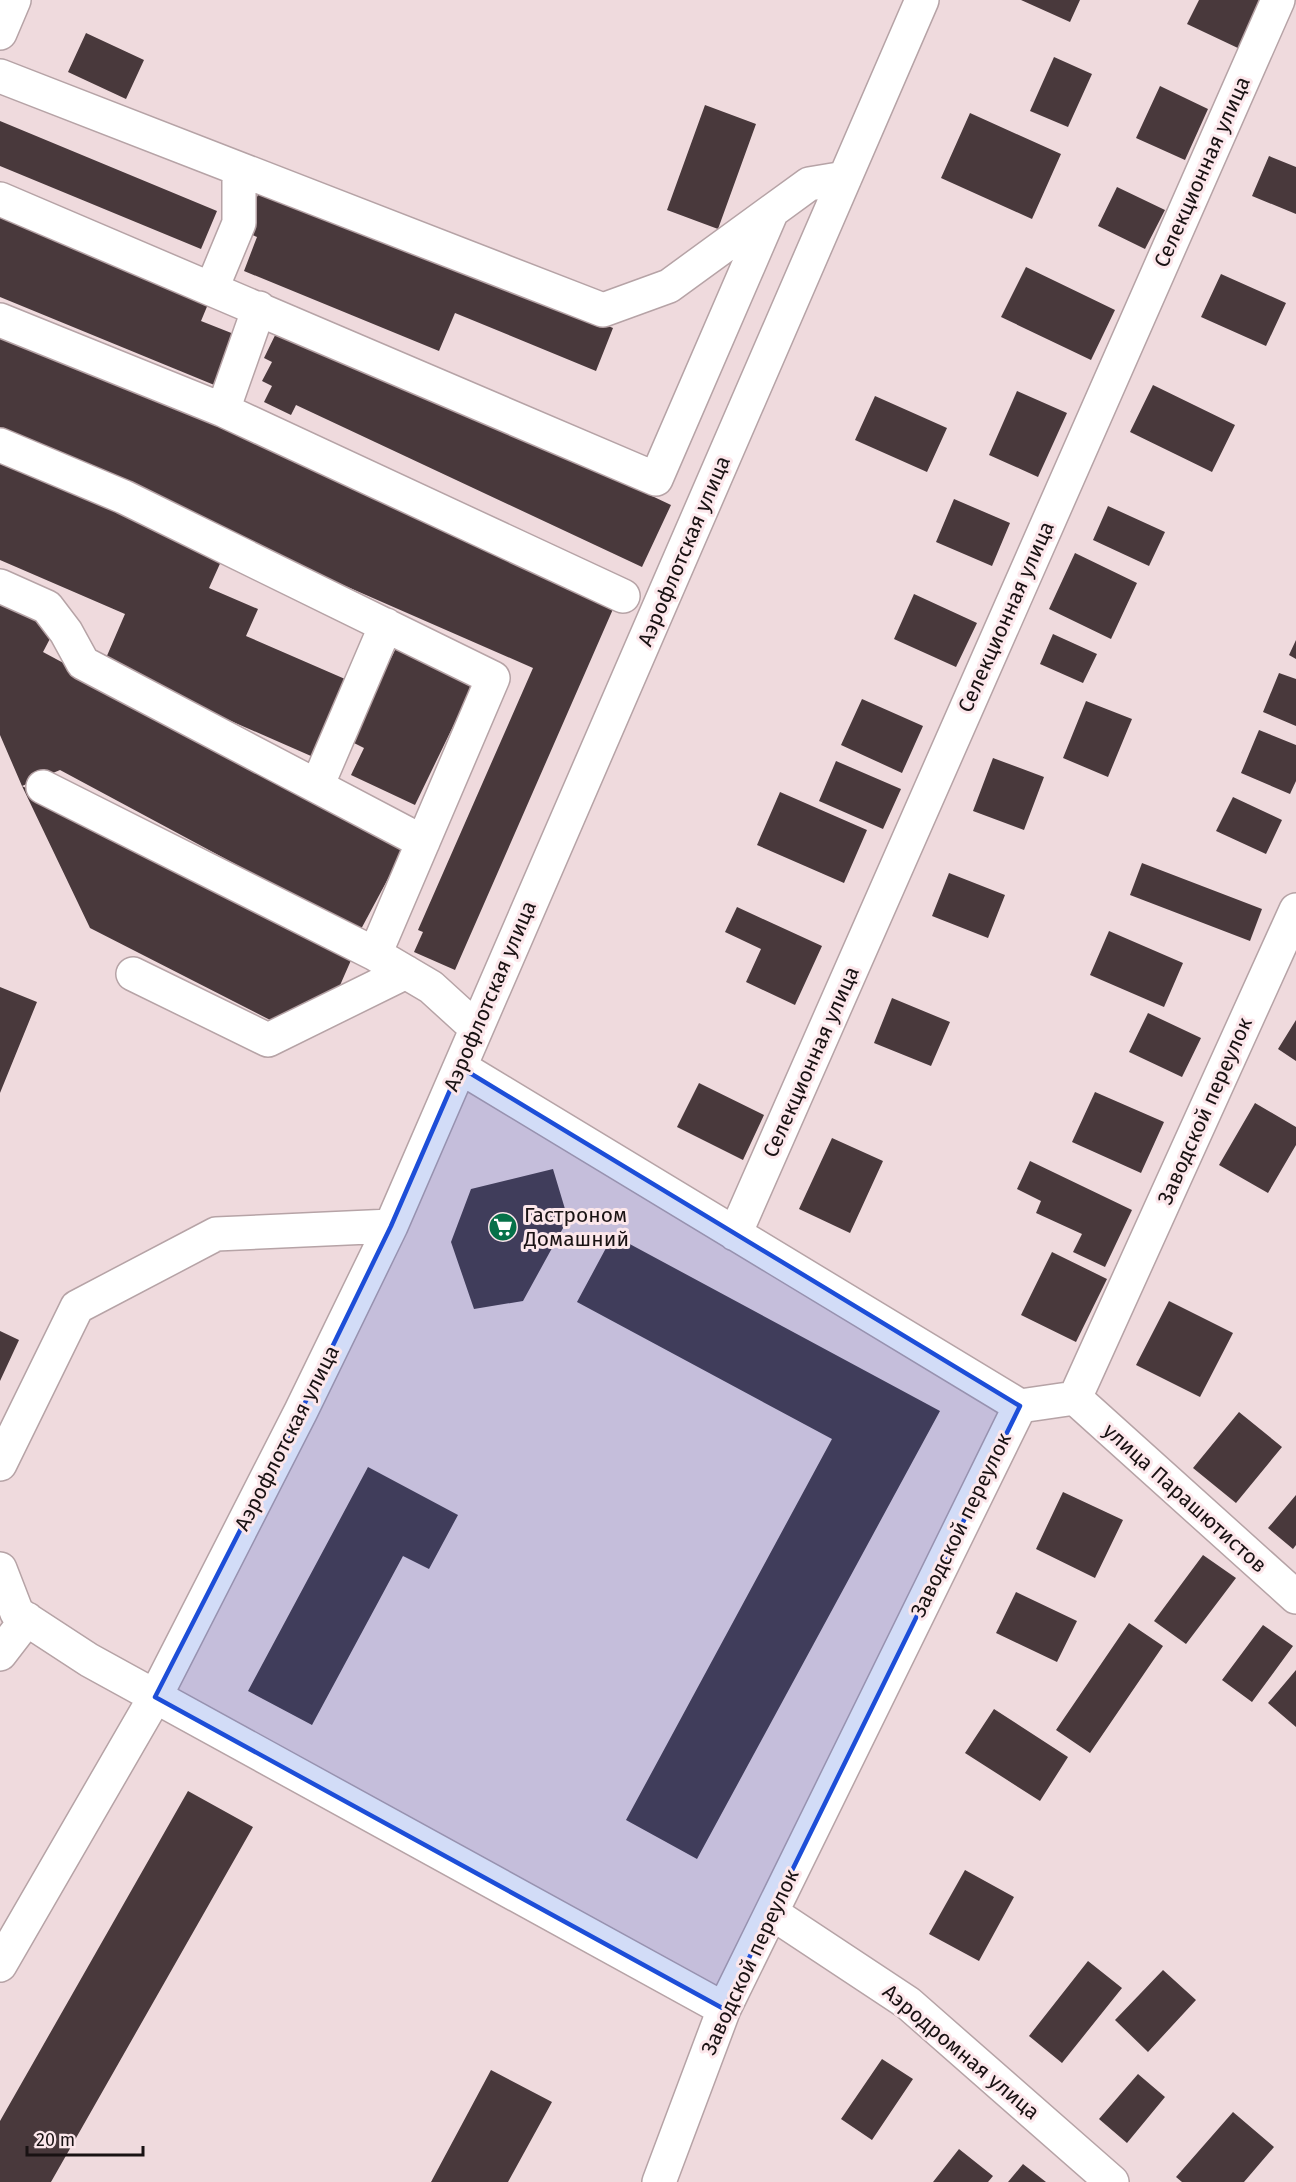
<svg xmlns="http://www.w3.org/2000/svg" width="1296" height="2182" font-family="'Fira Sans',sans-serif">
<rect width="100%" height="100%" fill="#efdadd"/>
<path fill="#49393c" d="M 1021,0 L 1080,0 L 1070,22 Z
M 1199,0 L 1263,0 L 1240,49 L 1187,24 Z
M 86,33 L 144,60 L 126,99 L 68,72 Z
M 1054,57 L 1092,74 L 1068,127 L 1030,111 Z
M 1160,86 L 1208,109 L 1185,160 L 1136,138 Z
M 705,105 L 756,124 L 718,229 L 667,210 Z
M 970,113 L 1061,154 L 1032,219 L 941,178 Z
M 0,121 L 217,211 L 201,249 L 0,166 Z
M 1269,156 L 1296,167 L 1296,214 L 1252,196 Z
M 262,185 L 613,328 L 596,371 L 455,313 L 439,351 L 244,271 L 257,237 L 243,231 Z
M 1117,187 L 1165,210 L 1145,249 L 1098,226 Z
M 0,210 L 211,297 L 201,321 L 244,338 L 224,389 L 0,297 Z
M 1026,267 L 1115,310 L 1091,360 L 1001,317 Z
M 1221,274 L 1286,303 L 1266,346 L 1201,317 Z
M 282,321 L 671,505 L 642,567 L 296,405 L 291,415 L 264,402 L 272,386 L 262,381 L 272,362 L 264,358 Z
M 0,330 L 617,600 L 455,970 L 414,952 L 423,932 L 418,930 L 533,668 L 0,435 Z
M 1153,385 L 1235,425 L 1212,472 L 1130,432 Z
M 1017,391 L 1067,413 L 1038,477 L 989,455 Z
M 875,396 L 947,428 L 927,472 L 855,440 Z
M 0,459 L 223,557 L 209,588 L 258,609 L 246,636 L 345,679 L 311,756 L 103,665 L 125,614 L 0,560 Z
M 954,499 L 1010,523 L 992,566 L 936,542 Z
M 1108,506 L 1165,532 L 1149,566 L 1093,540 Z
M 1075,553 L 1137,583 L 1111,639 L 1049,609 Z
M 914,594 L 977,623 L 956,667 L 894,639 Z
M 0,602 L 54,631 L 43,652 L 405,847 L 360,931 L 60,770 L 22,786 L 0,735 Z
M 1053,634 L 1097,654 L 1083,683 L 1040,664 Z
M 1296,640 L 1296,659 L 1289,655 Z
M 398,644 L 475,681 L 415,805 L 351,775 L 364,748 L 350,741 Z
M 1279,673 L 1296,679 L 1296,726 L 1263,712 Z
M 862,699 L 923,726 L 902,773 L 841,745 Z
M 1086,701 L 1132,719 L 1108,777 L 1063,758 Z
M 1259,730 L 1296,745 L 1296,781 L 1290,794 L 1241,773 Z
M 993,758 L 1044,777 L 1024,830 L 973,811 Z
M 836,761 L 901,789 L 883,829 L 819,801 Z
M 22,786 L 352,958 L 334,999 L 276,1023 L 90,928 Z
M 780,792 L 867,830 L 844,883 L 757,845 Z
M 1233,797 L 1282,820 L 1266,854 L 1216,831 Z
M 1142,863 L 1262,909 L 1250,941 L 1130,895 Z
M 949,873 L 1005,895 L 988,938 L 932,916 Z
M 737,907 L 822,946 L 795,1005 L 746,982 L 761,949 L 725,932 Z
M 1109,931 L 1183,963 L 1164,1007 L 1090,975 Z
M 0,987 L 37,1002 L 0,1093 Z
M 892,998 L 950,1022 L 931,1066 L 874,1043 Z
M 1148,1013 L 1201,1038 L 1182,1077 L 1129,1052 Z
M 1296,1020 L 1296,1061 L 1278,1049 Z
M 699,1083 L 764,1115 L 743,1160 L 677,1127 Z
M 1095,1092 L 1164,1122 L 1141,1173 L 1072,1142 Z
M 1255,1103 L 1296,1127 L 1296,1145 L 1268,1193 L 1219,1165 Z
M 832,1138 L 883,1161 L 850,1233 L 799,1209 Z
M 1030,1161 L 1132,1210 L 1105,1267 L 1073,1252 L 1082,1234 L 1036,1213 L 1041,1201 L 1017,1189 Z
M 553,1169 L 568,1219 L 523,1301 L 474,1309 L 451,1242 L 471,1189 Z
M 613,1235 L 940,1411 L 697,1859 L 626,1820 L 832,1439 L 577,1302 Z
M 1052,1252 L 1107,1279 L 1076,1342 L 1021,1315 Z
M 1169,1301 L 1233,1333 L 1200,1397 L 1136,1365 Z
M 0,1331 L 19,1340 L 0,1381 Z
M 1239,1412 L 1282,1447 L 1236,1503 L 1193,1468 Z
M 368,1467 L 458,1515 L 429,1569 L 403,1556 L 312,1725 L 248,1691 Z
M 1063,1492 L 1123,1520 L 1095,1578 L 1036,1549 Z
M 1296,1495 L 1296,1545 L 1293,1549 L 1268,1528 Z
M 1203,1555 L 1236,1578 L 1186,1644 L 1154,1621 Z
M 1016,1592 L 1077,1621 L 1057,1662 L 996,1633 Z
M 1129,1623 L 1163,1646 L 1090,1753 L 1056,1730 Z
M 1263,1625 L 1293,1646 L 1252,1702 L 1222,1680 Z
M 1296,1670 L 1296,1727 L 1268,1703 Z
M 994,1709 L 1068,1757 L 1040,1801 L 965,1753 Z
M 188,1791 L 253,1827 L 51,2182 L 0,2182 L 0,2121 Z
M 965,1870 L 1014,1897 L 979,1961 L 929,1934 Z
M 1088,1961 L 1122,1988 L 1062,2063 L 1029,2036 Z
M 1163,1970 L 1196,2000 L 1148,2052 L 1115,2020 Z
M 882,2059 L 913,2079 L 872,2140 L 841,2119 Z
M 491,2070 L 552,2102 L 508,2182 L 431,2182 Z
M 1138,2074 L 1165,2097 L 1127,2143 L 1099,2119 Z
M 1233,2112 L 1274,2147 L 1244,2182 L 1182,2182 L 1176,2177 Z
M 959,2149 L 993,2176 L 988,2182 L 933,2182 Z
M 1023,2164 L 1046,2182 L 1008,2182 Z"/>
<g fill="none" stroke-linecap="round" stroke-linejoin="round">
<g stroke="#b6a3a6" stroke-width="36">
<path id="minor" d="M 0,33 L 14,0
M 0,76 L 603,310 L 669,286 L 809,184 L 845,178
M 0,199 L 656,479 L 772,211
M 212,288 L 239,223 L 239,169
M 0,320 L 223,410 L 623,596
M 223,410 L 259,308
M 0,445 L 124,497 L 493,678 L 375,954 L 431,987 L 476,1028
M 0,586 L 47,607 L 66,632 L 83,663 L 423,842
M 317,786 L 386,625
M 43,787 L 375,954
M 133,974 L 268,1040 L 406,972
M 460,1067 L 1020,1406
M 735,1234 L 1278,0
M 1075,1398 L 1296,1597
M 0,1464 L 77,1307 L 216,1234 L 391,1226
M 0,1569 L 17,1613 L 89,1660 L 724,2009
M 0,1654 L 27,1619
M 772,1913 L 908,2003 L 1112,2182
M 0,1965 L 155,1697 L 301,1411 L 391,1226 L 922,0
M 659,2182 L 724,2009 L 1020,1406 L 1075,1398 L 1296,910"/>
</g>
<use href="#minor" stroke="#fff" stroke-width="33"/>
</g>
<path fill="#1d4ed8" fill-opacity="0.2" stroke="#1d4ed8" stroke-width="4.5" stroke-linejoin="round" d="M 460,1067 L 1020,1406 L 724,2009 L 155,1697 L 301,1411 L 391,1226 Z"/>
<defs>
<g id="supermarket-disc" transform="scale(1.5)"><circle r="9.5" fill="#067149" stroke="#fce7eb"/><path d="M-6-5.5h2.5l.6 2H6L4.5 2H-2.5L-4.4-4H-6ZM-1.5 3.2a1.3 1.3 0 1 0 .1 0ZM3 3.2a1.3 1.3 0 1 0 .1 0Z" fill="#fff"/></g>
</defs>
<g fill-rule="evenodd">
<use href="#supermarket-disc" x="503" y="1227"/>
</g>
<g text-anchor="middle" stroke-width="6" stroke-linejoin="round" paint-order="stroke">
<g font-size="21" fill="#191213" stroke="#fce7eb">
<text transform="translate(1202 172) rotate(-66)" y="7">Селекционная улица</text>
<text transform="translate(684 551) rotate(-67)" y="7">Аэрофлотская улица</text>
<text transform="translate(1006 617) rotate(-66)" y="7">Селекционная улица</text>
<text transform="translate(490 996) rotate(-67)" y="7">Аэрофлотская улица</text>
<text transform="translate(811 1062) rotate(-66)" y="7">Селекционная улица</text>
<text transform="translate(1205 1111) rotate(-66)" y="7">Заводской переулок</text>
<text transform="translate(287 1438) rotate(-63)" y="7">Аэрофлотская улица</text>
<text transform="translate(1185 1498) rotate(42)" y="7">улица Парашютистов</text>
<text transform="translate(961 1525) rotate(-64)" y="7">Заводской переулок</text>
<text transform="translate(750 1962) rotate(-65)" y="7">Заводской переулок</text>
<text transform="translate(961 2052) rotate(40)" y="7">Аэродромная улица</text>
</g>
<g font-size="21" fill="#191213" stroke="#fce7eb" text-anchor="start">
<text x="524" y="1222">Гастроном<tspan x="524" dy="24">Домашний</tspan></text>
</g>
</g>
<path d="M27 2146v9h116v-9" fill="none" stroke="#191213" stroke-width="3"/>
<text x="36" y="2146" font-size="18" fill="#191213" stroke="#fce7eb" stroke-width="4.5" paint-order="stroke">20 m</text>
</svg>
